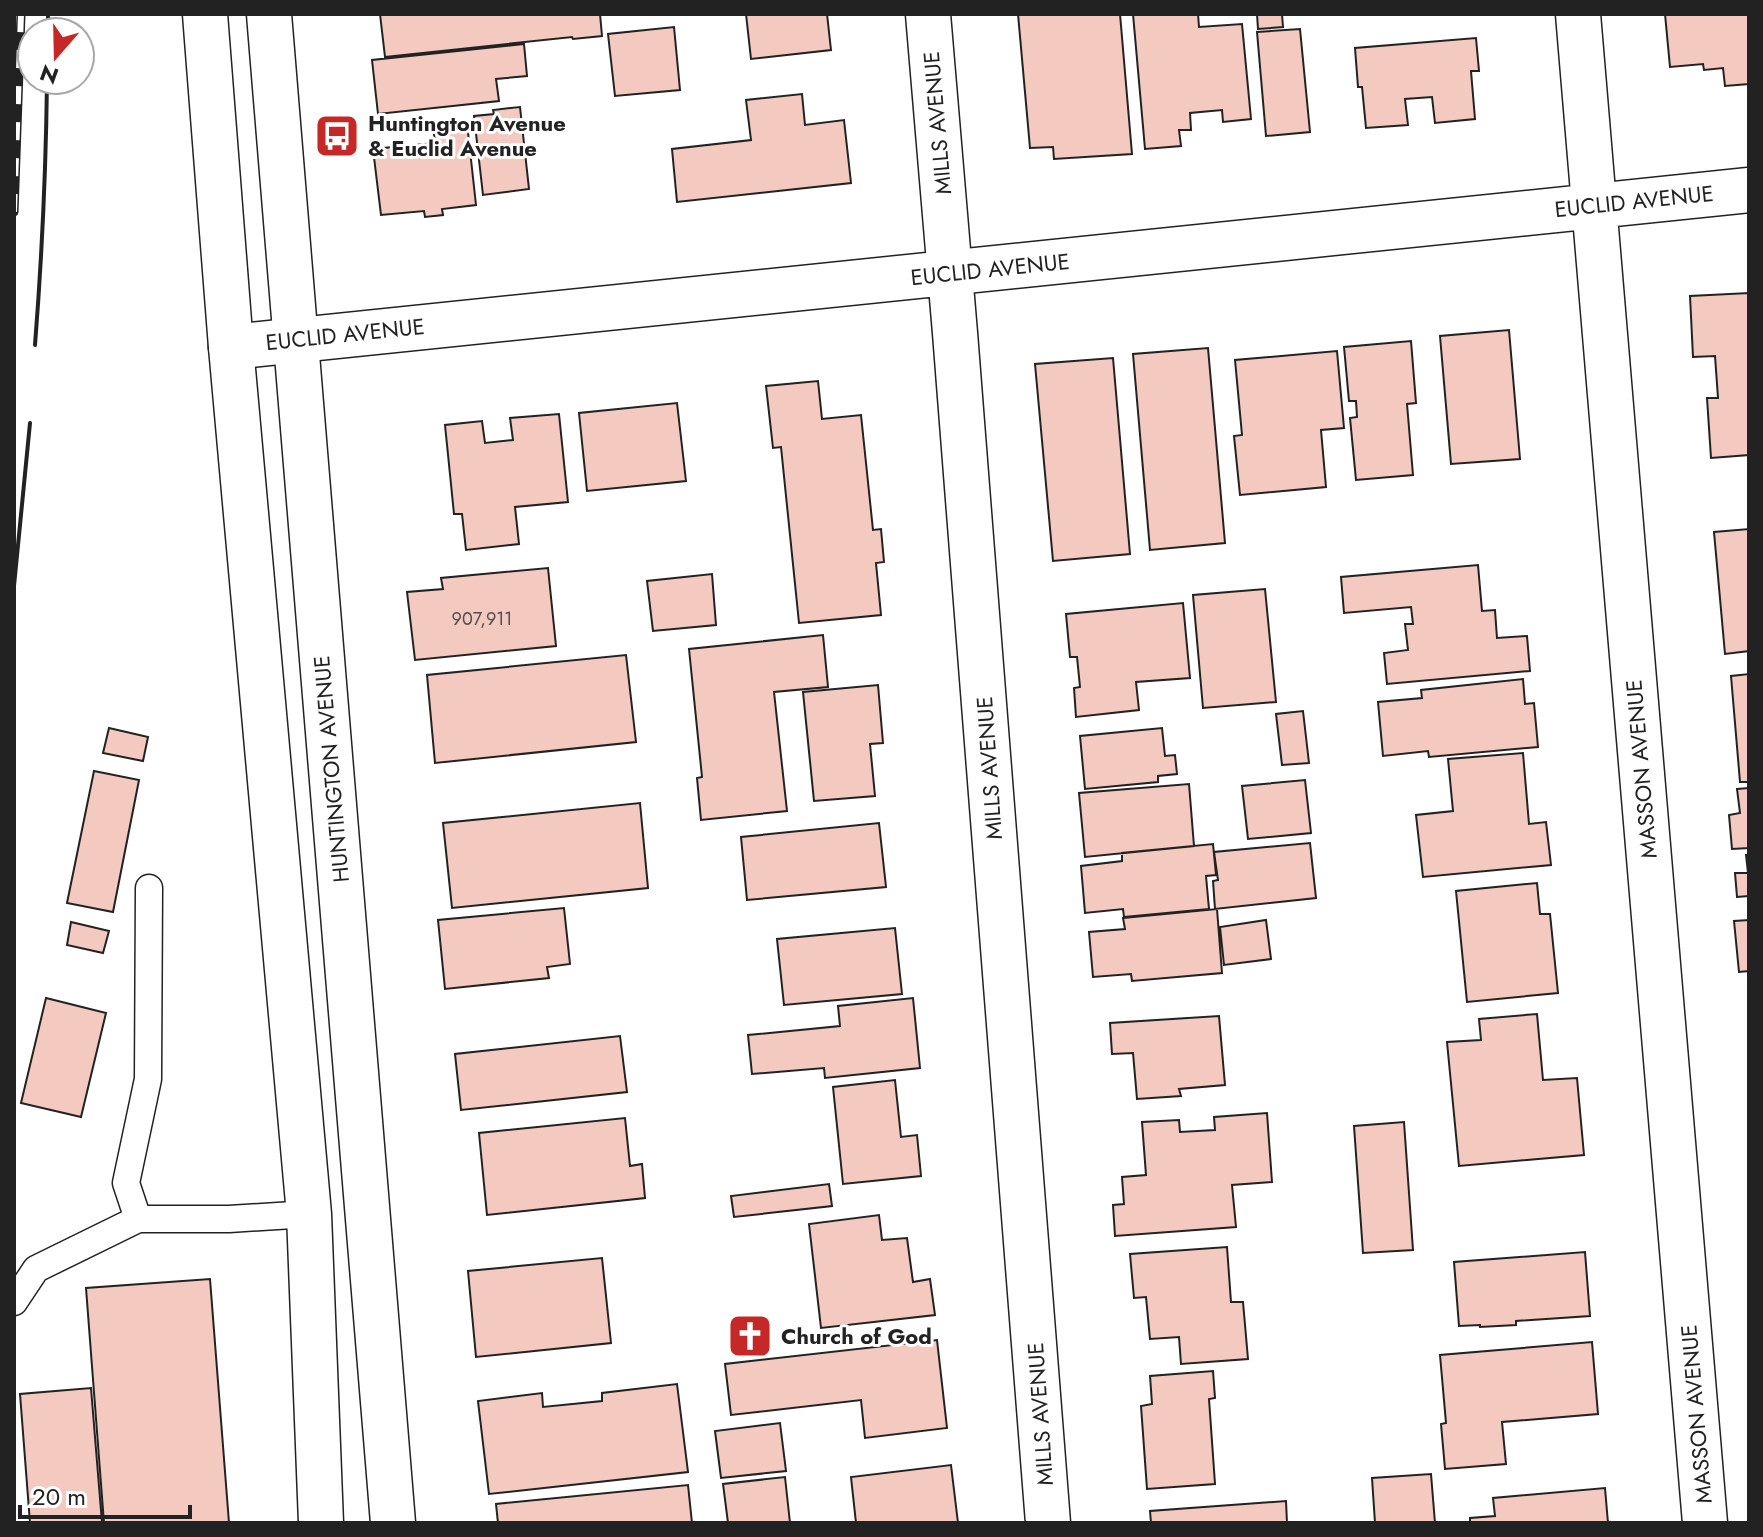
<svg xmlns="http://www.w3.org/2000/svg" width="1763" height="1537" font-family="Jost,sans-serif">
<rect width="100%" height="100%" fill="#fff"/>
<path fill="#f3c9c0" stroke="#222" stroke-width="2" d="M 380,14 L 600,14 L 602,36 L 573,39 L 572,37 L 385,57 Z
M 746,14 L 827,14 L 831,50 L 751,59 Z
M 1018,14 L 1120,14 L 1132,154 L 1054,159 L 1053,147 L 1030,148 Z
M 1133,14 L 1198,14 L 1199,27 L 1242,24 L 1251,119 L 1223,122 L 1222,110 L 1190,113 L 1191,130 L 1179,130 L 1181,146 L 1145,149 Z
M 1257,14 L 1282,14 L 1283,27 L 1258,29 Z
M 1665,14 L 1749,14 L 1749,84 L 1725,86 L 1723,68 L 1704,70 L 1703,64 L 1670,67 Z
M 674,27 L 680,90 L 615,96 L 608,34 Z
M 1300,29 L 1310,132 L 1266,136 L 1257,32 Z
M 1476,38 L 1479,71 L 1471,71 L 1475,119 L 1435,123 L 1432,97 L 1405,99 L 1408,125 L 1366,128 L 1362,87 L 1358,87 L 1355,48 Z
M 524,44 L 527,76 L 496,79 L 499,101 L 378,114 L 372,60 Z
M 802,94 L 805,125 L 844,120 L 851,183 L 677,202 L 672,149 L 751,140 L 746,100 Z
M 520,107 L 529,189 L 483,195 L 474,116 L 494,114 L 493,110 Z
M 467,123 L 476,205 L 442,209 L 443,215 L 425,217 L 424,211 L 381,215 L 373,149 L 435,143 L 433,127 Z
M 1749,293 L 1749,455 L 1711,458 L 1707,398 L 1718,398 L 1715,356 L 1693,357 L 1690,296 Z
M 1509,330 L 1520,459 L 1451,464 L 1440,336 Z
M 1411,341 L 1416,403 L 1407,404 L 1413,475 L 1356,480 L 1350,418 L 1357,417 L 1356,401 L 1349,401 L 1344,347 Z
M 1208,348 L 1225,543 L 1150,550 L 1133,354 Z
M 1337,351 L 1344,428 L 1321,430 L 1326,487 L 1240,495 L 1234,436 L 1242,435 L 1235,360 Z
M 1113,358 L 1130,554 L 1053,561 L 1035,364 Z
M 818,381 L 822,419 L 861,415 L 873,530 L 881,529 L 884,562 L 876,563 L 881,615 L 799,623 L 781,447 L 773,448 L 766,386 Z
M 677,403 L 686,481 L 587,491 L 579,413 Z
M 559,414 L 568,502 L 515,507 L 519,544 L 466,550 L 462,514 L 454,514 L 445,425 L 482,421 L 485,443 L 513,440 L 510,418 Z
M 1749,529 L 1749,651 L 1725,654 L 1714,532 Z
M 1478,565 L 1482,611 L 1495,610 L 1497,638 L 1527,636 L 1530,671 L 1387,684 L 1384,653 L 1408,650 L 1405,624 L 1413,624 L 1411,607 L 1344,613 L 1341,577 Z
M 548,568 L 556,646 L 415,660 L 407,592 L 443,589 L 441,578 Z
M 712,574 L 716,625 L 653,631 L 647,581 Z
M 1265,589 L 1276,702 L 1203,708 L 1193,595 Z
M 1183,603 L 1190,678 L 1136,682 L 1139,710 L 1076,717 L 1074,688 L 1080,687 L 1077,657 L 1070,657 L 1066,614 Z
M 823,635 L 828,687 L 774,692 L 787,811 L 701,820 L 697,778 L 702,777 L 689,649 Z
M 626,655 L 636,742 L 435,763 L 427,675 Z
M 1749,674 L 1749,782 L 1740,782 L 1731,676 Z
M 1523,679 L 1525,704 L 1534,703 L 1538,747 L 1429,757 L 1428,751 L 1383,756 L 1378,702 L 1422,698 L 1421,690 Z
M 878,685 L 883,743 L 870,744 L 875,796 L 814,801 L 803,692 Z
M 1303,711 L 1309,763 L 1282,765 L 1276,714 Z
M 109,728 L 148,737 L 143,761 L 103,753 Z
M 1162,728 L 1165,756 L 1175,755 L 1177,774 L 1158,776 L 1158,782 L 1085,789 L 1080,736 Z
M 1523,753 L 1529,824 L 1546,822 L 1551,865 L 1423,877 L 1416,815 L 1453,811 L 1448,759 Z
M 94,771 L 139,780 L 113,912 L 67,903 Z
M 1305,780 L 1311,833 L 1248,839 L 1242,786 Z
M 1189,784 L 1194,846 L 1085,857 L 1079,793 Z
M 1749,788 L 1749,848 L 1732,849 L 1729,815 L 1740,813 L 1737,789 Z
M 640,803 L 648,888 L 452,908 L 443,823 Z
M 879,823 L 886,887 L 747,900 L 741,837 Z
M 1310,843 L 1316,898 L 1215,909 L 1213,881 L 1218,880 L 1214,852 Z
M 1213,844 L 1216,875 L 1206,876 L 1209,909 L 1124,917 L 1123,909 L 1085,913 L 1081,866 L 1122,861 L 1122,853 Z
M 1746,855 L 1749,855 L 1749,896 L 1737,897 L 1735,873 L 1748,873 Z
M 1537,883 L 1540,914 L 1550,914 L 1558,993 L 1467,1002 L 1456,891 Z
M 564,908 L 570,964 L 547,967 L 549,978 L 445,989 L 438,920 Z
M 1217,909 L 1222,973 L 1132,981 L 1131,974 L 1093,977 L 1089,932 L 1125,929 L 1123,918 Z
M 1266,920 L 1271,959 L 1224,965 L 1220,927 Z
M 1749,920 L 1749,971 L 1739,972 L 1734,921 Z
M 71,922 L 109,931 L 103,953 L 67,945 Z
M 895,928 L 902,994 L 784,1005 L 777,939 Z
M 46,998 L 106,1013 L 81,1117 L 21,1103 Z
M 913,998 L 920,1068 L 825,1078 L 824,1068 L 752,1074 L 748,1035 L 840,1026 L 838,1006 Z
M 1537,1014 L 1543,1080 L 1577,1078 L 1584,1155 L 1459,1166 L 1447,1042 L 1481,1040 L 1479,1019 Z
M 1219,1016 L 1225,1085 L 1179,1089 L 1181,1096 L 1137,1099 L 1133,1053 L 1112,1054 L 1110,1023 Z
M 620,1036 L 627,1092 L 461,1110 L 455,1054 Z
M 895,1080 L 901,1137 L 917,1135 L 921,1176 L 843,1184 L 833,1087 Z
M 1267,1113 L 1272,1182 L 1232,1185 L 1236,1227 L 1115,1236 L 1113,1205 L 1124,1204 L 1122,1177 L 1146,1175 L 1142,1122 L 1179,1120 L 1180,1132 L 1215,1130 L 1214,1117 Z
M 625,1118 L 630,1166 L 642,1164 L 645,1198 L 487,1215 L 479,1133 Z
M 1404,1122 L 1413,1250 L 1363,1253 L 1354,1126 Z
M 829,1184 L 832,1206 L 734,1217 L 731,1196 Z
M 879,1215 L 882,1240 L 907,1238 L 913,1282 L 930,1279 L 935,1315 L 821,1328 L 809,1224 Z
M 1227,1247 L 1231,1302 L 1243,1302 L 1248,1359 L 1181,1364 L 1179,1337 L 1150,1339 L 1146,1297 L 1134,1298 L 1130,1254 Z
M 1585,1252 L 1590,1316 L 1516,1321 L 1516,1325 L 1480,1327 L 1480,1325 L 1459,1326 L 1454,1262 Z
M 602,1258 L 611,1343 L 476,1357 L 468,1271 Z
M 210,1279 L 229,1523 L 104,1523 L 86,1288 Z
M 937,1340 L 947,1428 L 865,1438 L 861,1400 L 731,1415 L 725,1364 Z
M 1592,1342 L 1598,1414 L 1502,1422 L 1506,1464 L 1445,1469 L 1441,1424 L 1446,1423 L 1440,1355 Z
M 1213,1371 L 1215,1398 L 1209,1399 L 1215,1484 L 1147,1489 L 1141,1406 L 1152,1404 L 1150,1376 Z
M 677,1384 L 688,1472 L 489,1494 L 478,1401 L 542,1393 L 543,1407 L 602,1401 L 602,1393 Z
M 91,1388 L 102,1523 L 30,1523 L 20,1394 Z
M 780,1423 L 786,1471 L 721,1478 L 715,1431 Z
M 951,1465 L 958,1523 L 856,1523 L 851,1477 Z
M 1431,1474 L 1435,1523 L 1375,1523 L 1372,1478 Z
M 785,1477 L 790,1523 L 728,1523 L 723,1484 Z
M 688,1485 L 692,1523 L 498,1523 L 496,1504 Z
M 1605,1488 L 1608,1523 L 1470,1523 L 1470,1518 L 1495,1516 L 1493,1498 Z
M 1286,1501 L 1287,1523 L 1151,1523 L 1150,1511 Z"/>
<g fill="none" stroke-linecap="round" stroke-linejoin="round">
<g stroke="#222" stroke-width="29">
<path id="service" d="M 149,888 L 148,1079 L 126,1183 L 138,1219 L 229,1219 L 309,1214
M 14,1302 L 36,1269 L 138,1219"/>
</g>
<g stroke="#222" stroke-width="47">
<path id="minor" d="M 928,14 L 955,333 L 1048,1523
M 1578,14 L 1705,1523
M 231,347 L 1749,190"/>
</g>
<g stroke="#222" stroke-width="47">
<path id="tertiary" d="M 205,14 L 231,347 L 309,1214 L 321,1523
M 269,14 L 393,1523"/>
</g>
<use href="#service" stroke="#fff" stroke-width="26"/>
<use href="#minor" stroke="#fff" stroke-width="44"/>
<use href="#tertiary" stroke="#fff" stroke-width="44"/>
<g stroke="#222" stroke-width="9">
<path id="rail" d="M 14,212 L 21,14"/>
</g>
<use href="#rail" stroke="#fff" stroke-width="6" stroke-dasharray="18" stroke-linecap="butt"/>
<path stroke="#222" stroke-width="4" d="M 48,32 L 48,14
M 35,345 C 42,256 46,168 47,80
M 14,586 L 30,423"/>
</g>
<defs>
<g id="bus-square" transform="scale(2.3)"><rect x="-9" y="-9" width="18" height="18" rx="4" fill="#c62828" stroke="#fff"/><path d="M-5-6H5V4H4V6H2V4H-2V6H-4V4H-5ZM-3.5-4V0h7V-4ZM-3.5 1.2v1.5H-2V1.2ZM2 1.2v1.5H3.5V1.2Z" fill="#fff"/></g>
<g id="church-square" transform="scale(2.3)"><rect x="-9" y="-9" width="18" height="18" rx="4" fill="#c62828" stroke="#fff"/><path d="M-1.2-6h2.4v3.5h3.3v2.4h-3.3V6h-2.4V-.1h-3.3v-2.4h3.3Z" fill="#fff"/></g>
</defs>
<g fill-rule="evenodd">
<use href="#bus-square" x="337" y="136"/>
<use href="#church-square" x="750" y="1336"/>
</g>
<g text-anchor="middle" stroke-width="6" stroke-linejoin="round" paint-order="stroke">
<g font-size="18" fill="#564c4a">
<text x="482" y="625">907,911</text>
</g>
<g font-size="22" font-weight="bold" fill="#222" stroke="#fff" text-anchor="start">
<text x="368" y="131">Huntington Avenue<tspan x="368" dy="25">&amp; Euclid Avenue</tspan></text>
<text x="781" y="1344">Church of God</text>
</g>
<g font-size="22" fill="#222" stroke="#fff">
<text transform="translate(937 123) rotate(-95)" y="8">MILLS AVENUE</text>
<text transform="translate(1634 201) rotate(-6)" y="8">EUCLID AVENUE</text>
<text transform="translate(990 269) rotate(-6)" y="8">EUCLID AVENUE</text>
<text transform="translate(345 334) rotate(-6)" y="8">EUCLID AVENUE</text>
<text transform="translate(989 768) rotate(-94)" y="8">MILLS AVENUE</text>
<text transform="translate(331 769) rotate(-95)" y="8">HUNTINGTON AVENUE</text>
<text transform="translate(1641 769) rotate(-95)" y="8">MASSON AVENUE</text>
<text transform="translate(1040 1414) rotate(-94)" y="8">MILLS AVENUE</text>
<text transform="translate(1696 1414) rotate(-95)" y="8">MASSON AVENUE</text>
</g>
</g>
<rect width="1763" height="1537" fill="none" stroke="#222222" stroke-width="32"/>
<g transform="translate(56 56) rotate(200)"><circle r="38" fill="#ffffff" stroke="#a7a7a7" stroke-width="2"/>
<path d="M0-6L14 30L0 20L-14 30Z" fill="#c62828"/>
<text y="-12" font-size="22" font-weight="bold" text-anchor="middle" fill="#222222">N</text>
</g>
<path d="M20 1505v12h170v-12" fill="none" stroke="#222222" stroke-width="4"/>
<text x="32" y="1505" font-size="24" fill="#222222" stroke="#ffffff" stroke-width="6" paint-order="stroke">20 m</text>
</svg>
